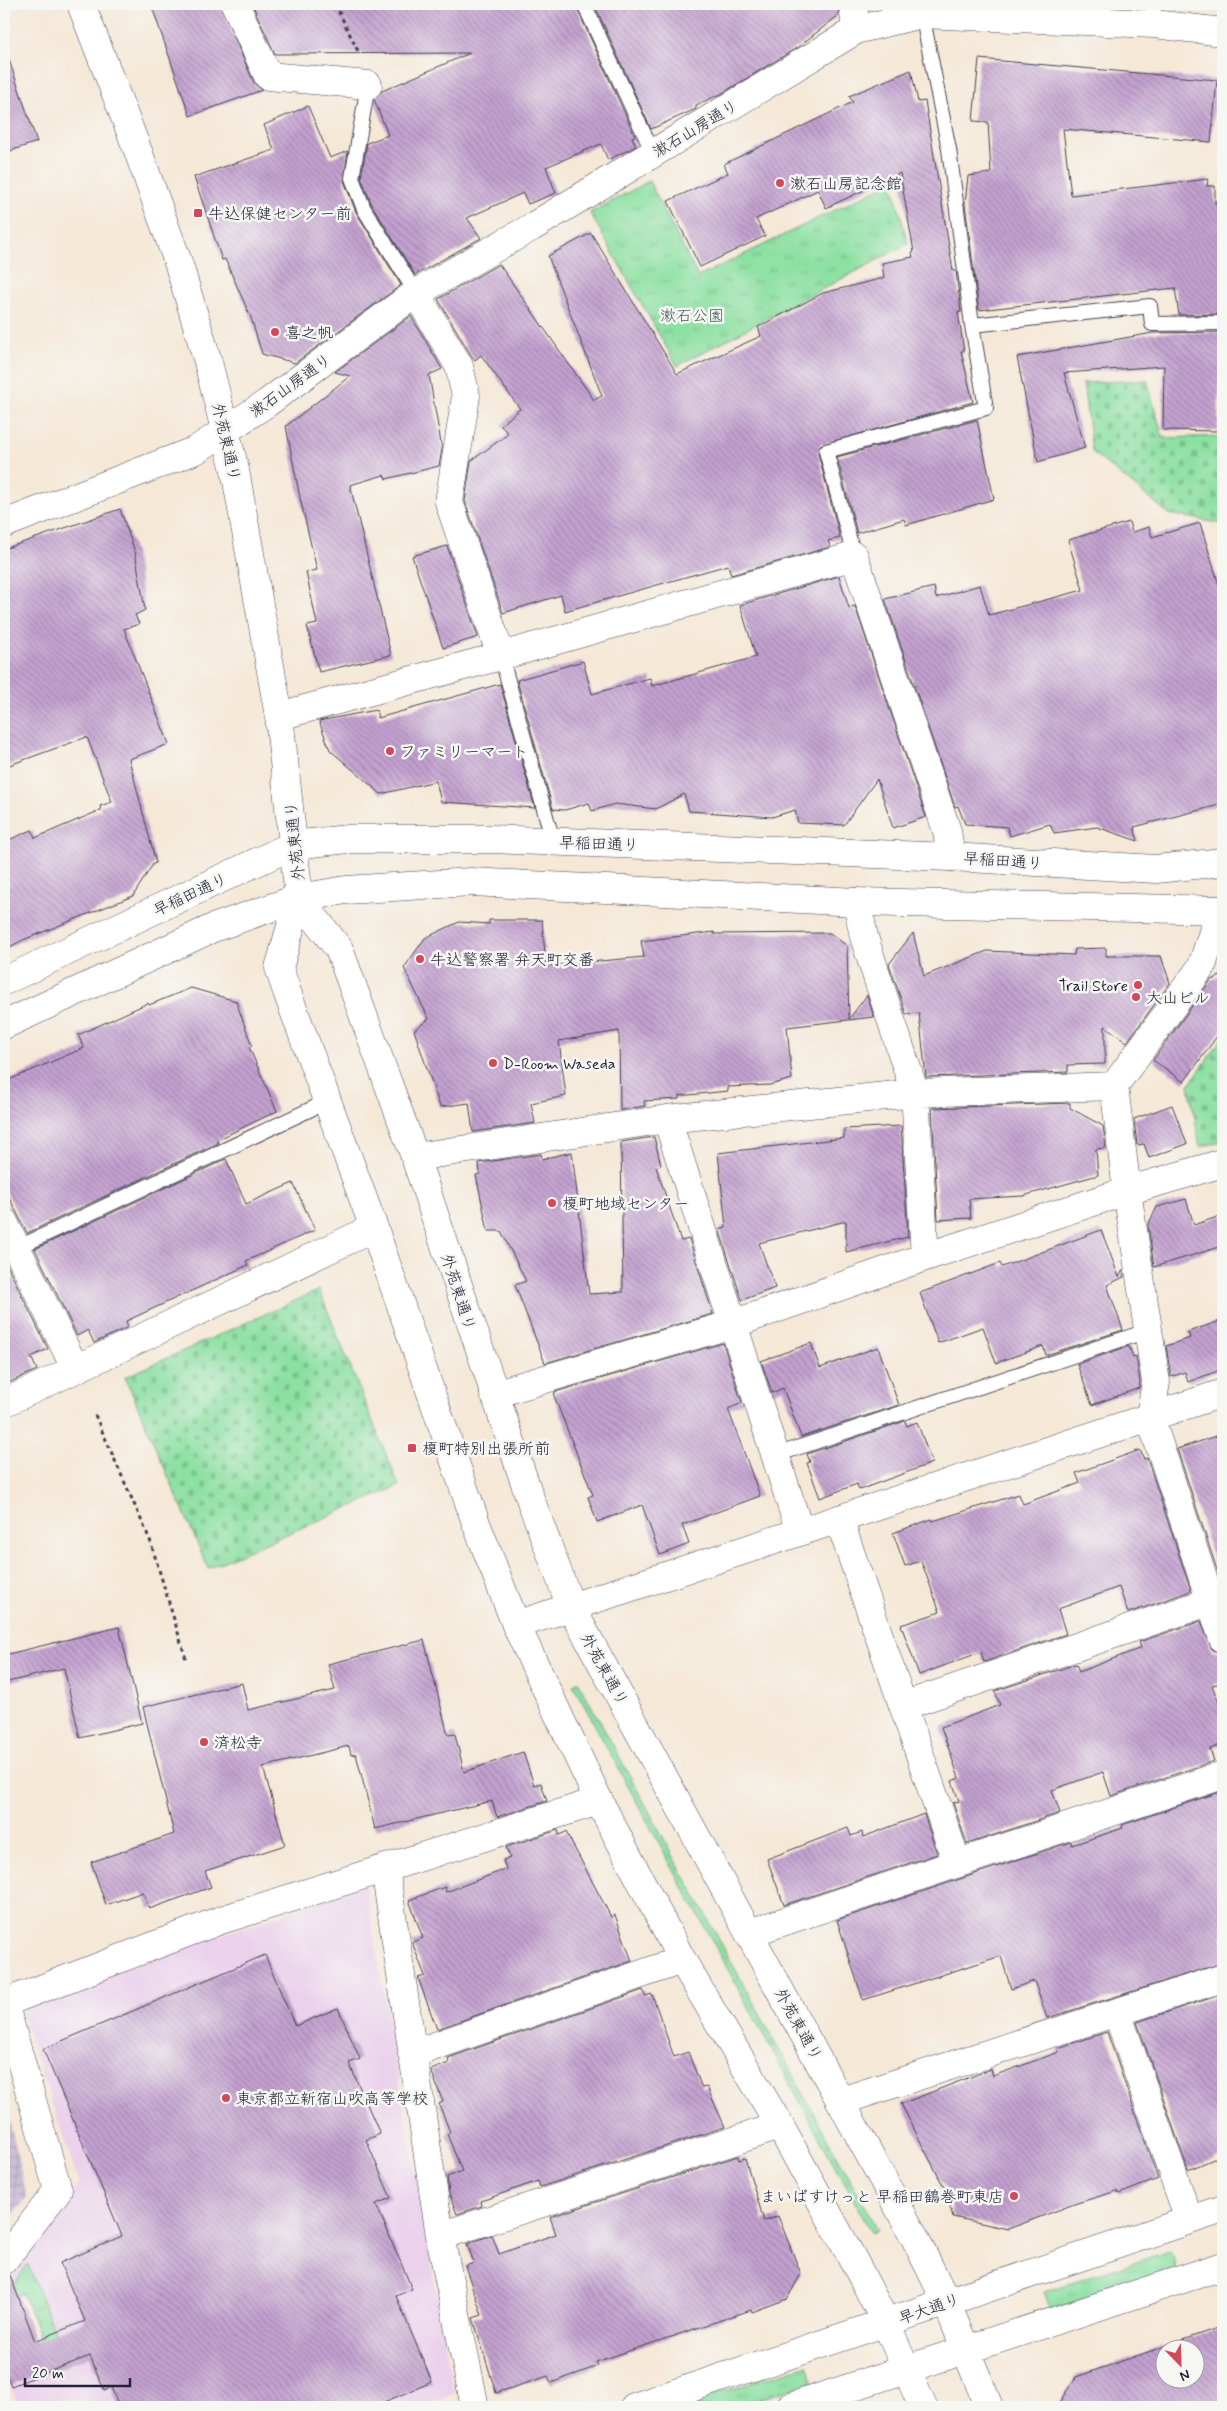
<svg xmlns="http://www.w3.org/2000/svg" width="1227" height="2411" font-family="Mynerve,'Klee One',sans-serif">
<defs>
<pattern id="industrial-grid" width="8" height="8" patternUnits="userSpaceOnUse" patternTransform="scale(1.25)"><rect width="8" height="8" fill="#cbbfd6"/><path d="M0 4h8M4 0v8" fill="none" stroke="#aea4b9"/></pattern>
<pattern id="grass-tufts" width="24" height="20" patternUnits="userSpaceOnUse" patternTransform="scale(1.25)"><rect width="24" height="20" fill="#8ce0a2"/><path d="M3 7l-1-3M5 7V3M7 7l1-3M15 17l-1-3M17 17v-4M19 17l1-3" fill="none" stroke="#78c08c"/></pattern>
<pattern id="cemetery-stones" width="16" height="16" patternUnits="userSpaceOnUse" patternTransform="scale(1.25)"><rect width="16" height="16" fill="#8ce0a2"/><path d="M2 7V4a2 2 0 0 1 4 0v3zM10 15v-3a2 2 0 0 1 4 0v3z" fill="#78c08c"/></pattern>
<pattern id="building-back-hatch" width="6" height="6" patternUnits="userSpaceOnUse" patternTransform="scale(1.25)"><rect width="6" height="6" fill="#c4a1d0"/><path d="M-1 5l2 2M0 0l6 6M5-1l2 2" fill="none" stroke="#9f83aa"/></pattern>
</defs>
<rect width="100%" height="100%" fill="#f6f6f2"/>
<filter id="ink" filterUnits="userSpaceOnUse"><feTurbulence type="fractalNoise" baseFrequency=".02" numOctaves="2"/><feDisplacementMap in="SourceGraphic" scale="10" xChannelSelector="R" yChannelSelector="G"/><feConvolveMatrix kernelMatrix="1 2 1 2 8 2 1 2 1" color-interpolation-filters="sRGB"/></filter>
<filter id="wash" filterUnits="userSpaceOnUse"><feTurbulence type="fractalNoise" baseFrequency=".0096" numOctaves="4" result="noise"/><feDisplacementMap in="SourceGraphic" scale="20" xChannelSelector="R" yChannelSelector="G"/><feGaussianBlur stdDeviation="1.12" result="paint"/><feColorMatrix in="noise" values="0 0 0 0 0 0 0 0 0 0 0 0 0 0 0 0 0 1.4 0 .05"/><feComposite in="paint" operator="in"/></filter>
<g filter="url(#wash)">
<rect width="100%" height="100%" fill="#f5e8d7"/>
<path fill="#ebd1ec" d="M 365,1885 L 454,2394 L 423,2407 L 75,2407 L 72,2399 L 50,2407 L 19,2407 L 11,2387 L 51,2371 L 23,2295 L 4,2302 L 4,2288 L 79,2183 L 21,2012 L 25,2003 Z"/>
<path fill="url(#industrial-grid)" d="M 4,2096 L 27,2198 L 4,2226 Z"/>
<path fill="url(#grass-tufts)" stroke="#57816e" d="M 649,181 L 698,277 L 892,182 L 908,244 L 677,366 L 590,213 Z
M 578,1681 L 877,2229 L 871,2232 L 573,1685 Z
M 1169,2251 L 1173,2255 L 1175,2267 L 1171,2271 L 1052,2313 L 1044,2292 Z
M 28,2264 L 67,2365 L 53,2370 L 23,2293 L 13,2296 L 11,2289 Z
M 807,2365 L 813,2382 L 733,2407 L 676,2407 Z"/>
<path fill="url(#cemetery-stones)" stroke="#57816e" d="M 1147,380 L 1163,438 L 1223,436 L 1223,524 L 1169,514 L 1092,452 L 1083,383 Z
M 1223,1037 L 1223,1141 L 1200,1147 L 1189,1085 Z
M 319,1290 L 399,1486 L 208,1568 L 125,1377 Z"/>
<g id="blocks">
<path fill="url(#building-back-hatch)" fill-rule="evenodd" d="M 151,4 L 220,4 L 254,83 L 262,90 L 190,116 Z
M 252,4 L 575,4 L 635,136 L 632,137 L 636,146 L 608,160 L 601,144 L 546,167 L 556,193 L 528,204 L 523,193 L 467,218 L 481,238 L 415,275 L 372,205 L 361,177 L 367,143 L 388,135 L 374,99 L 382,91 L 470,53 L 275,54 Z
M 594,4 L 838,4 L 839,15 L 798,47 L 721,94 L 696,105 L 696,109 L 651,129 Z
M 8,57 L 37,142 L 4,153 L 4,58 Z
M 979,59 L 1217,80 L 1211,142 L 1063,129 L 1071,195 L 1208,179 L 1207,186 L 1215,186 L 1215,203 L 1223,203 L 1223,314 L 1179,315 L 1175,288 L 979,310 L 965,204 L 968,176 L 991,173 L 988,122 L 973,121 Z
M 911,70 L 918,102 L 925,101 L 953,271 L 956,271 L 961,312 L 958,312 L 964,351 L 961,351 L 973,402 L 820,445 L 818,453 L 840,538 L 828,541 L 830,547 L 731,575 L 728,565 L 565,611 L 561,595 L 503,613 L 465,501 L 471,461 L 508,434 L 501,425 L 520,409 L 481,355 L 475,360 L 471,355 L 438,299 L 499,264 L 594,400 L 602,396 L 548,256 L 591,233 L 677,374 L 761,336 L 758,327 L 823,293 L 884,278 L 882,263 L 913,257 L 912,253 L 914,252 L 900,173 L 826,208 L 818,190 L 756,219 L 765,236 L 700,267 L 668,201 L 728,173 L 724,164 L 853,102 L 849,96 Z
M 308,106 L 330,158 L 348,151 L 344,181 L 356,212 L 401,285 L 295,363 L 262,354 L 251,318 L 225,259 L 222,260 L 194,177 L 274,150 L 264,125 Z
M 411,316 L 442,369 L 429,375 L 442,449 L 439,466 L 386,479 L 384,475 L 350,485 L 391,655 L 319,672 L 307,626 L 317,624 L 306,572 L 317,570 L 300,498 L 286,426 L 350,376 L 335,372 Z
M 1223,332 L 1223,371 L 1220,371 L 1218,431 L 1163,430 L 1164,366 L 1064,373 L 1085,448 L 1038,462 L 1017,357 L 1153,333 Z
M 977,420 L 994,499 L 906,525 L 904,519 L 857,533 L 837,457 Z
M 120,509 L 135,552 L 145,610 L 135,615 L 139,624 L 124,629 L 169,744 L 129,759 L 156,863 L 153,864 L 133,896 L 23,940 L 4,950 L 4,842 L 32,830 L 35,838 L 101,810 L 100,806 L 112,802 L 87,737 L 4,767 L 4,549 Z
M 1129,522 L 1132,532 L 1149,527 L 1152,537 L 1200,523 L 1223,598 L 1223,804 L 1134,827 L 1138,841 L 1097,827 L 1054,833 L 1050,824 L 1010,836 L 1007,827 L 965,824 L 958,806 L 955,807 L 885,599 L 934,587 L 936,598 L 980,585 L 989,615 L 1083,590 L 1068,540 Z
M 447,546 L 478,637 L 443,648 L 412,556 Z
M 839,576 L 849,608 L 855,606 L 926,817 L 893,828 L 877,779 L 844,825 L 798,823 L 795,810 L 772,817 L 689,811 L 684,794 L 656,809 L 615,804 L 592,811 L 589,803 L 565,810 L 553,809 L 517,680 L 583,661 L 592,694 L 650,678 L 652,686 L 756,657 L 740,605 Z
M 500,684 L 535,808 L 441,802 L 436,781 L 381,794 L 330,750 L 319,721 L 376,710 L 378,718 Z
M 489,920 L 542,920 L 546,966 L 644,957 L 641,941 L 714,932 L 714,934 L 830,933 L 847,946 L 849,1019 L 867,995 L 874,1017 L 787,1027 L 792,1079 L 770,1085 L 728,1087 L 728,1091 L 679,1096 L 679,1099 L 644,1101 L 645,1106 L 620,1110 L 619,1031 L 559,1041 L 566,1096 L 531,1103 L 535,1123 L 473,1132 L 469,1103 L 440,1107 L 414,1030 L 429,1019 L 404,968 L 425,938 L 459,922 L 489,924 Z
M 913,933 L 924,976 L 987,951 L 1074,955 L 1075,949 L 1106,948 L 1106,956 L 1161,956 L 1170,983 L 1127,1042 L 1105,1026 L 1105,1064 L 1068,1065 L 1068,1072 L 926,1077 L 919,1013 L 906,1014 L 889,964 Z
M 1223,975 L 1223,1028 L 1184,1082 L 1153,1060 L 1211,980 Z
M 191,988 L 236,1001 L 252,1046 L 249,1047 L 277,1111 L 217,1140 L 218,1143 L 27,1233 L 4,1187 L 4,1082 L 84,1048 L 78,1035 L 148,1003 L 149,1005 Z
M 1070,1103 L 1070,1108 L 1103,1126 L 1106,1148 L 1096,1149 L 1098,1175 L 1023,1196 L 969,1199 L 971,1218 L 938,1220 L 932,1108 Z
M 1172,1105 L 1187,1144 L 1149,1158 L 1144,1144 L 1137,1145 L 1134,1119 Z
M 901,1126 L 908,1237 L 846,1252 L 846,1221 L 759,1243 L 775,1288 L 742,1300 L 719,1229 L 726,1227 L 718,1153 L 844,1138 L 844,1129 Z
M 654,1137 L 661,1165 L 656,1167 L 681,1241 L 689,1239 L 713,1314 L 545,1363 L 515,1285 L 526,1281 L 501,1231 L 488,1231 L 476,1175 L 480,1174 L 479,1163 L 541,1154 L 542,1159 L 572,1152 L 589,1294 L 623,1292 L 621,1142 Z
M 226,1159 L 246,1204 L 293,1183 L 315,1230 L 246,1261 L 248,1265 L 126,1321 L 128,1327 L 94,1343 L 88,1330 L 77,1336 L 35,1249 Z
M 1186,1199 L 1194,1225 L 1223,1215 L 1223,1246 L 1154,1267 L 1148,1225 L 1157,1207 Z
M 1101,1230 L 1119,1277 L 1123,1270 L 1124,1277 L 1107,1285 L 1123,1330 L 1046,1355 L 1043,1346 L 996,1363 L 983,1327 L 938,1343 L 920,1293 L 1000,1263 L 1002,1267 Z
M 7,1265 L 48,1349 L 31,1357 L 37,1370 L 4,1385 L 4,1266 Z
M 1223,1320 L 1223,1369 L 1188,1382 L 1185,1372 L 1171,1377 L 1166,1346 L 1190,1338 L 1188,1332 Z
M 723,1343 L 742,1403 L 728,1409 L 760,1496 L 682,1525 L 689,1544 L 660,1555 L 642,1505 L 597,1522 L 588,1497 L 593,1495 L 554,1396 L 555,1392 Z
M 811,1343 L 820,1368 L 878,1347 L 899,1405 L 801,1437 L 783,1388 L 772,1393 L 761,1361 Z
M 1129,1346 L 1133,1357 L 1136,1356 L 1140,1382 L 1139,1388 L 1092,1405 L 1077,1364 Z
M 905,1421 L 907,1426 L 917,1422 L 932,1463 L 859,1490 L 857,1484 L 820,1498 L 807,1463 L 810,1462 L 807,1454 Z
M 1223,1434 L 1223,1582 L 1221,1582 L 1177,1449 Z
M 1140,1450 L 1144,1459 L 1147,1458 L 1191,1591 L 1128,1613 L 1119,1587 L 1058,1609 L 1066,1634 L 984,1662 L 981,1652 L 919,1675 L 901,1625 L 940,1612 L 921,1561 L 905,1566 L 893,1533 L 932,1519 L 933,1521 L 1019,1494 L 1023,1504 L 1080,1483 L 1076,1473 Z
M 1201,1621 L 1212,1650 L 1223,1654 L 1223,1683 L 1212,1685 L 1223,1714 L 1223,1744 L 1210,1749 L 1214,1761 L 1111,1796 L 1103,1772 L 1052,1790 L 1060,1813 L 967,1844 L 953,1803 L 959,1801 L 952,1781 L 959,1778 L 941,1727 L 1000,1705 L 995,1691 L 1076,1664 L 1079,1672 L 1141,1648 L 1139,1642 Z
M 119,1627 L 142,1723 L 80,1738 L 64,1668 L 4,1683 L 4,1655 Z
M 424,1640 L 448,1735 L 455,1734 L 464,1772 L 523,1752 L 534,1785 L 541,1783 L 547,1801 L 497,1817 L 492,1801 L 375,1829 L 356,1754 L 351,1755 L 349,1746 L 263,1767 L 285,1845 L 205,1871 L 211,1887 L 149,1909 L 143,1892 L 106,1905 L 91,1862 L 174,1834 L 143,1707 L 242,1683 L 248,1710 L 335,1690 L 328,1664 Z
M 1223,1791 L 1223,1963 L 1047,2018 L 1034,1981 L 1011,1989 L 1001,1956 L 863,2000 L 837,1920 L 1071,1842 L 1072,1845 L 1123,1828 L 1122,1825 Z
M 924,1814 L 937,1854 L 784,1905 L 767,1859 L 848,1828 L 851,1836 L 862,1832 L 863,1837 Z
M 558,1830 L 559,1835 L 566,1832 L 611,1917 L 615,1915 L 632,1961 L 437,2029 L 418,1978 L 425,1976 L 412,1942 L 423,1938 L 409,1900 L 445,1887 L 446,1892 L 506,1869 L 503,1860 L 510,1858 L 506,1847 Z
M 265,1955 L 295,2026 L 338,2008 L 360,2059 L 349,2063 L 380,2134 L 366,2140 L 391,2198 L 376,2204 L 412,2289 L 396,2296 L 432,2382 L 372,2407 L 119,2407 L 111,2387 L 104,2390 L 90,2356 L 11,2386 L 4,2367 L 4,2275 L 10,2275 L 35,2341 L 85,2321 L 60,2263 L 122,2236 L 43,2049 Z
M 643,1990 L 645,1996 L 652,1994 L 674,2057 L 688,2052 L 702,2088 L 707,2087 L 725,2127 L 540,2187 L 538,2181 L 481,2201 L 482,2206 L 457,2214 L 449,2193 L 447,2177 L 462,2171 L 447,2134 L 450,2132 L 439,2104 L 443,2102 L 431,2070 L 449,2063 L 448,2058 Z
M 1223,1994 L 1223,2155 L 1188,2170 L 1137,2022 Z
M 1107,2032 L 1158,2179 L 1119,2194 L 1117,2191 L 1077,2203 L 1008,2229 L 953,2217 L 945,2189 L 901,2104 L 991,2069 L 993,2076 L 1059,2052 L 1058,2048 Z
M 738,2156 L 739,2160 L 745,2158 L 764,2221 L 778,2216 L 801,2274 L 787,2299 L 752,2312 L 751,2310 L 596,2362 L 598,2366 L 551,2383 L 548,2376 L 496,2393 L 473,2318 L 482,2315 L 465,2266 L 474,2263 L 467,2244 L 492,2235 L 499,2254 L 556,2234 L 550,2217 Z
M 1223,2326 L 1223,2407 L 1056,2407 L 1076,2377 ZM 1164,2348 L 1194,2348 L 1194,2378 L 1164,2378 Z"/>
</g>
</g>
<g filter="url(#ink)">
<use href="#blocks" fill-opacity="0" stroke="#424052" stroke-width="1"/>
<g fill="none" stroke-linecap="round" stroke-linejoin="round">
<g stroke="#424052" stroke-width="16">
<path id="lane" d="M 584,4 L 653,153
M 1154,4 L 1154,24
M 368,85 L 352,178 L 364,209 L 416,293
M 972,325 L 1150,306 L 1152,324 L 1223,323
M 854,556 L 826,451 L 986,408 L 972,325 L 949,149 L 922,14
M 501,656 L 553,841
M 4,1254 L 326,1102
M 776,1455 L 1147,1331"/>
</g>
<g stroke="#424052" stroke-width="29">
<path id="street" d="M 235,4 L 268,76 L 368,85
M 853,4 L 856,30
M 416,293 L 459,366 L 466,396 L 449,502 L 501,656
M 4,524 L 196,450 L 267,403 L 416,293 L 532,227 L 856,30 L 922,14 L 1154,24 L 1223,32
M 279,716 L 501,656 L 854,556 L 947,831 L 951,857
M 857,902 L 864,937 L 915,1093 L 925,1257
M 1220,910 L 1202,966 L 1114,1086 L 1127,1191 L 1156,1382 L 1150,1417 L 1223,1639
M 667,1119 L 800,1532
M 415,1157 L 667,1119 L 915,1093 L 1114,1086
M 4,1222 L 75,1368
M 494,1394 L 733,1324 L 925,1257 L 1127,1191 L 1223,1163
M 4,1403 L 374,1228
M 839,1519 L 957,1863
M 903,1706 L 1223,1597
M 385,1868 L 440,2236 L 475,2407
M 749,1933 L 1223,1775
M 4,2003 L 221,1920 L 599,1801
M 4,2003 L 58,2190 L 4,2260
M 1117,2012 L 1189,2220
M 412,2054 L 682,1960
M 841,2101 L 1223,1978
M 440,2236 L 780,2126"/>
</g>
<g stroke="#424052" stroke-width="29">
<path id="secondary" d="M 516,1625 L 1223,1393
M 634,2407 L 1223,2209
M 790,2407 L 1223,2266"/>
</g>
<g stroke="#424052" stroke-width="29">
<path id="primary" d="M 81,4 L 138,151 L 179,265 L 208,362 L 235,470 L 279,716 L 299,898 L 279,968 L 287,992 L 374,1228 L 476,1523 L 516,1625 L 599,1801 L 682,1960 L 780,2126 L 856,2265 L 886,2323 L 923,2407
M 299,898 L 339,949 L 415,1157 L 531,1501 L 571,1607 L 915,2238 L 946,2301 L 989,2407
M 4,981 L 293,845 L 348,839 L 491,839 L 951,857 L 1156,869 L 1223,862
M 4,1025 L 213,928 L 299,898 L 346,890 L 471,882 L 857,902 L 1223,910"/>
</g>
<path stroke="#424052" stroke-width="3" stroke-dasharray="4 4" stroke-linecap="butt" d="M 335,4 L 358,51
M 95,1415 L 150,1540 L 186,1659"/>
<use href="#lane" stroke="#fff" stroke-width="14"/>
<use href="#street" stroke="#fff" stroke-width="28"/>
<use href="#secondary" stroke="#fff" stroke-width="28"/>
<use href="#primary" stroke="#fff" stroke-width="28"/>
</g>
</g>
<g fill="#d1495b" stroke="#f6f6f2" stroke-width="2">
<circle cx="780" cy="183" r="5"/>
<rect x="193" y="208" width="10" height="10" rx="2.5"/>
<circle cx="275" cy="332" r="5"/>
<circle cx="390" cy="751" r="5"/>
<circle cx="420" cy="959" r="5"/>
<circle cx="1138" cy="985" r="5"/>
<circle cx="1136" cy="997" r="5"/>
<circle cx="493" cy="1063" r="5"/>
<circle cx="552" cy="1203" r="5"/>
<rect x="407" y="1443" width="10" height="10" rx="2.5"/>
<circle cx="204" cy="1742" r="5"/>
<circle cx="226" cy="2098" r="5"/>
<circle cx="1014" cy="2196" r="5"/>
</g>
<g text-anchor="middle" stroke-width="5" stroke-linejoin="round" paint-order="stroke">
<g font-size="16" fill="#22223b" stroke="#f6f6f2">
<text transform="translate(695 128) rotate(-31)" y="6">漱石山房通り</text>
<text transform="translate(290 385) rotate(-36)" y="6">漱石山房通り</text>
<text transform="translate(227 442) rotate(77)" y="6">外苑東通り</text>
<text transform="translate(294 841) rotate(-96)" y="6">外苑東通り</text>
<text transform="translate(599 843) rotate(2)" y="6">早稲田通り</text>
<text transform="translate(1003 860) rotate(4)" y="6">早稲田通り</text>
<text transform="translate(190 894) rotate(-25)" y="6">早稲田通り</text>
<text transform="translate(459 1292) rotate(72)" y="6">外苑東通り</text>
<text transform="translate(605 1669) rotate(61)" y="6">外苑東通り</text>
<text transform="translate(799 2024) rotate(61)" y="6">外苑東通り</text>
<text transform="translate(929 2308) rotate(-19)" y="6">早大通り</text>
</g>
<g font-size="16" fill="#22223b" stroke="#f6f6f2" text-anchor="start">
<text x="790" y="189">漱石山房記念館</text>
<text x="208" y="219">牛込保健センター前</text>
<text x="285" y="338">喜之帆</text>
<text x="400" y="757">ファミリーマート</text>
<text x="430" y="965">牛込警察署 弁天町交番</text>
<text x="1128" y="991" text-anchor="end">Trail Store</text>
<text x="1146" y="1003">大山ビル</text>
<text x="503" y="1069">D-Room Waseda</text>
<text x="562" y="1209">榎町地域センター</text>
<text x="422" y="1454">榎町特別出張所前</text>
<text x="214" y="1748">済松寺</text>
<text x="236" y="2104">東京都立新宿山吹高等学校</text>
<text x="1004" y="2202" text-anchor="end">まいばすけっと 早稲田鶴巻町東店</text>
</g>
<g font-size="16" fill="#425b5a" stroke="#f6f6f2">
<text x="692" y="321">漱石公園</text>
</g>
</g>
<rect width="1227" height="2411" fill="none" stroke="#f6f6f2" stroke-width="20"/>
<g transform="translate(1180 2364) rotate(157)"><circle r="24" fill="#f6f6f2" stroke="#a1a1a9"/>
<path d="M0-4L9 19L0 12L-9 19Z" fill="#d1495b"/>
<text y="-8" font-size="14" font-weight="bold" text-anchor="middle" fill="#22223b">N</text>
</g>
<path d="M25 2378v8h105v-8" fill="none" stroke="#22223b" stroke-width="2.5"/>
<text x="32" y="2378" font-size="15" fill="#22223b" stroke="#f6f6f2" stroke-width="4" paint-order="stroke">20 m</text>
</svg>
